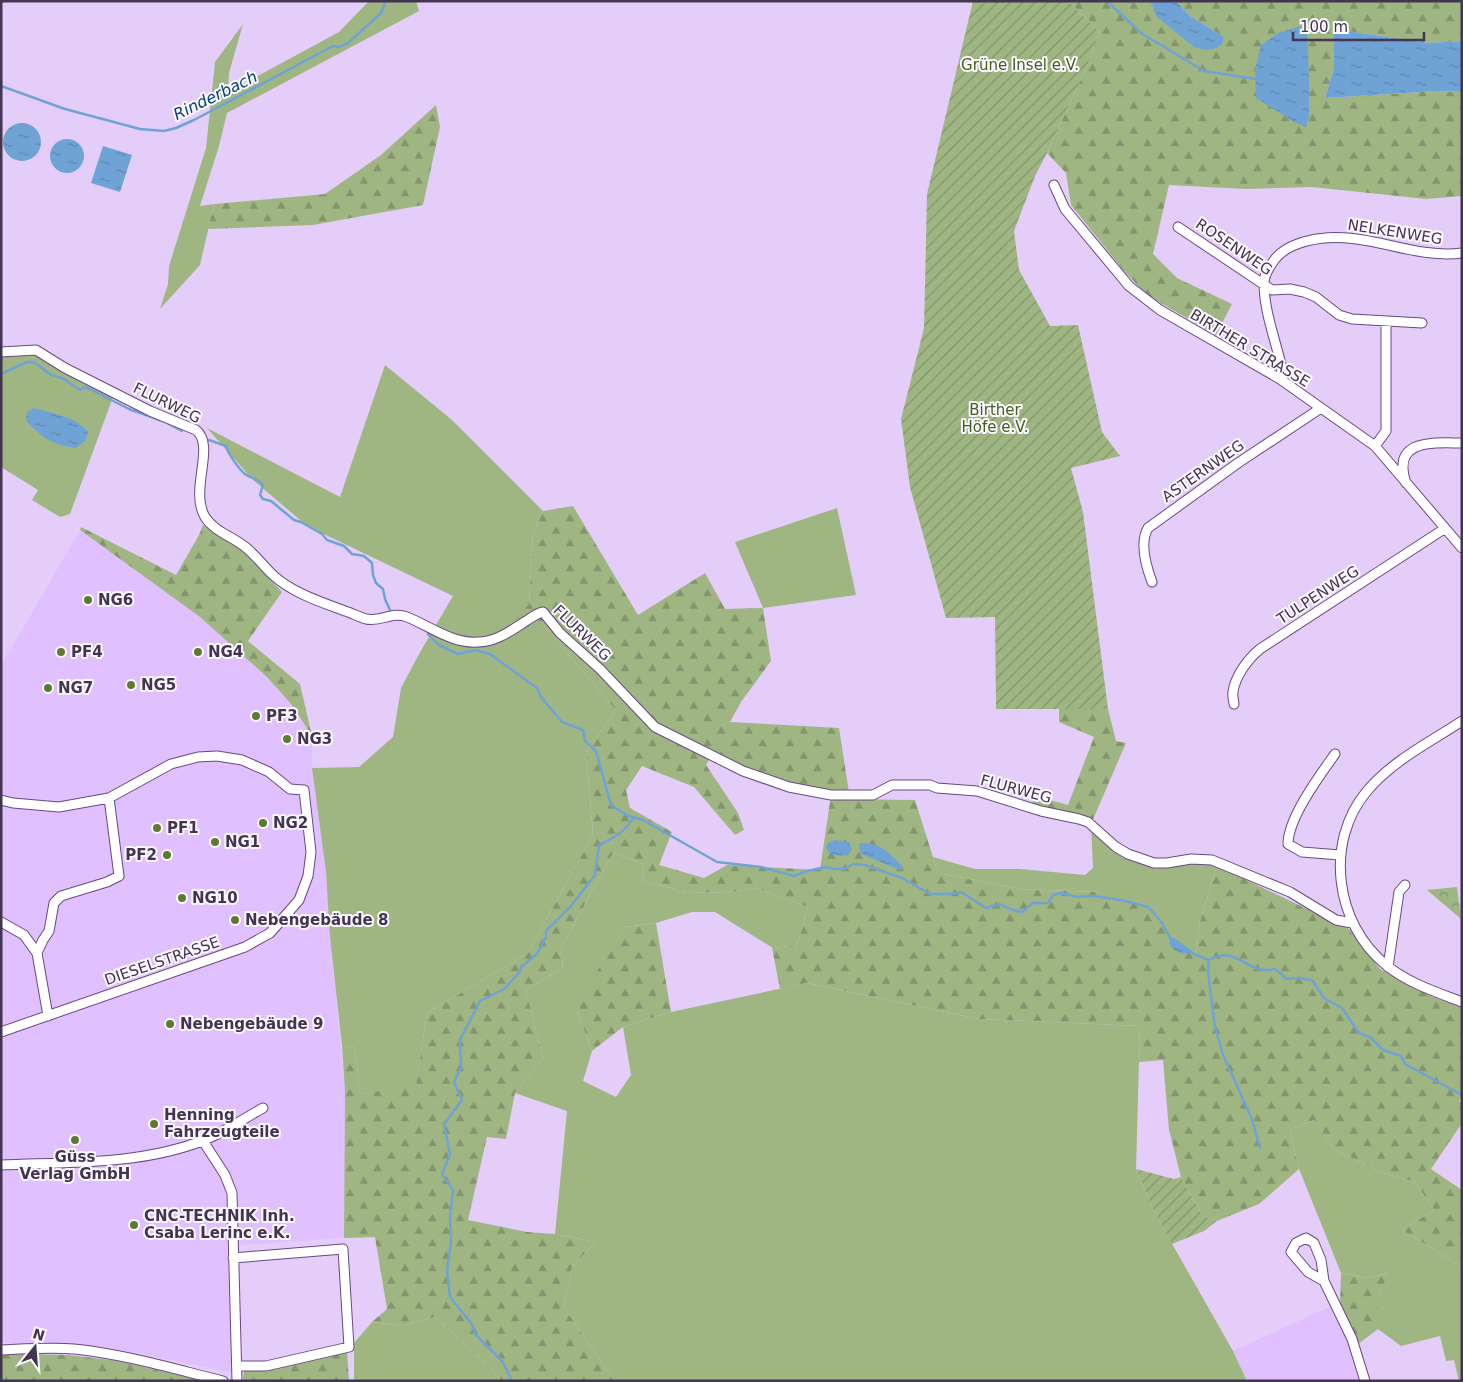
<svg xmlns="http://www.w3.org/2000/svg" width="1463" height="1382" font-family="'DejaVu Sans',sans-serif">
<defs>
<pattern id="forest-firs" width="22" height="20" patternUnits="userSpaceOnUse" patternTransform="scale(1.25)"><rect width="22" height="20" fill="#9fb683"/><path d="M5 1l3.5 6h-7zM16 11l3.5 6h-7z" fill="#83956e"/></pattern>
<pattern id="park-crowns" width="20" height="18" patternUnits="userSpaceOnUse" patternTransform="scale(1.25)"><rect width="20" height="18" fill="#9fb683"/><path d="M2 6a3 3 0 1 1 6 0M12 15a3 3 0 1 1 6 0" fill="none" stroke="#83956e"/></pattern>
<pattern id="garden-furrows" width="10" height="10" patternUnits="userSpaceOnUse" patternTransform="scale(1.25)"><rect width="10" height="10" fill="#9fb683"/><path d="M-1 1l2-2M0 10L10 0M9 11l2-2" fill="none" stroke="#83956e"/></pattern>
<pattern id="water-ripples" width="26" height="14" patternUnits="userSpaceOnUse" patternTransform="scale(1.25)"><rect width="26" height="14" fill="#6fa3d5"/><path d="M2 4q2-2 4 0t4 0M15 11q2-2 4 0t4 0" fill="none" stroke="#5d86af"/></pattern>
</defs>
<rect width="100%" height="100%" fill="#e4cef9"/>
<path fill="#e0c0fe" d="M 80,530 L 200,617 L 267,677 L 292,705 L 312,736 L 312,768 L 326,872 L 330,937 L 345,1091 L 344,1238 L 227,1246 L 234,1373 L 121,1350 L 69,1344 L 1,1343 L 1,666 Z
M 1331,1306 L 1357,1345 L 1370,1381 L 1247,1381 L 1233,1351 Z"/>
<path fill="#9fb683" d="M 369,1 L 416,1 L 419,11 L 227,113 L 219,146 L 200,206 L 214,204 L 200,265 L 160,309 L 168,284 L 169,266 L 206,148 L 215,62 L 243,24 L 229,73 L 228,92 L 339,32 Z
M 36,355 L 113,397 L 70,514 L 60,517 L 32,500 L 38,490 L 1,467 L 1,356 Z
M 385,365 L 452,420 L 543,511 L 533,533 L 529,604 L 542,623 L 616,710 L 586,752 L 593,834 L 528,953 L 427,1013 L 416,1086 L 360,1094 L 355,1048 L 342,1046 L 330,937 L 326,872 L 312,768 L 359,767 L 393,737 L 401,688 L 419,654 L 453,596 L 307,526 L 252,479 L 207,428 L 340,497 Z
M 837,508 L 856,595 L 763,608 L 735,542 Z
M 1091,824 L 1124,853 L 1166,865 L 1208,863 L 1217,866 L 1200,921 L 1196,955 L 1099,892 L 1020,889 L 938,873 L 933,857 L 975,869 L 1020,869 L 1085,875 L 1093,868 Z
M 613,853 L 644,864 L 642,881 L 686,892 L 726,893 L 755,888 L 808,907 L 797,945 L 773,948 L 715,912 L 692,912 L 656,923 L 625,927 L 577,1011 L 592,1051 L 583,1081 L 616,1097 L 631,1075 L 623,1027 L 671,1012 L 807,983 L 979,1019 L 1140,1026 L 1136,1169 L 1154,1212 L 1233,1351 L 1247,1381 L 614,1381 L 564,1307 L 572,1267 L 596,1242 L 555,1234 L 567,1111 L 515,1093 L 543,1058 L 526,990 L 563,967 L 561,948 Z
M 1314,1120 L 1334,1149 L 1383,1173 L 1415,1182 L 1434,1210 L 1402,1230 L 1462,1267 L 1462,1381 L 1459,1381 L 1454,1360 L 1446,1361 L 1440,1336 L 1401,1346 L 1378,1329 L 1378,1298 L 1388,1273 L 1366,1278 L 1341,1273 L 1299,1169 L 1290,1130 Z
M 435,1317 L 491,1368 L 501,1381 L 354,1381 L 354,1343 L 372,1322 L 402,1326 Z"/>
<path fill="url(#forest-firs)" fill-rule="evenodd" d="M 1068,1 L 1149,1 L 1152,4 L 1224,37 L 1190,16 L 1176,1 L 1462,1 L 1462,41 L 1429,43 L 1333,29 L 1334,68 L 1325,98 L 1438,91 L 1462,92 L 1462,196 L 1426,199 L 1312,187 L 1246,189 L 1169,185 L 1153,254 L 1177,278 L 1232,304 L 1216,335 L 1147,295 L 1124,271 L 1071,205 L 1066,173 L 1047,153 L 1088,64 L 1100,32 Z
M 436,105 L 440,127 L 423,205 L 313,225 L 208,229 L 214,204 L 325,194 L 381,155 Z
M 573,506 L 638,615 L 705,573 L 725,609 L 763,608 L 771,661 L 741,702 L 730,722 L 839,728 L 850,799 L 915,800 L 938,873 L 1020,889 L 1099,892 L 1157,909 L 1196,955 L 1200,921 L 1217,866 L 1349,929 L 1380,969 L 1433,997 L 1462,1008 L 1462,1096 L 1459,1101 L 1462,1103 L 1462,1123 L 1431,1169 L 1462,1190 L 1462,1267 L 1402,1230 L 1434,1210 L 1415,1182 L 1383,1173 L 1334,1149 L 1314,1120 L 1290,1130 L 1299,1169 L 1259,1204 L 1217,1221 L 1203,1216 L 1181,1177 L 1169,1130 L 1163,1060 L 1139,1062 L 1140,1026 L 979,1019 L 807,983 L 780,989 L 772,948 L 797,945 L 808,907 L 755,888 L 726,893 L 686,892 L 642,881 L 644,864 L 613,853 L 561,948 L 563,967 L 526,990 L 543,1058 L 515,1093 L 506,1139 L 487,1137 L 468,1220 L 527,1232 L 555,1234 L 596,1242 L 572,1267 L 564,1307 L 614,1381 L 501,1381 L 491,1368 L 435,1317 L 402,1326 L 372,1322 L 387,1309 L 375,1237 L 344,1238 L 345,1091 L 342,1046 L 355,1048 L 360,1094 L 416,1085 L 427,1013 L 528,953 L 593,834 L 586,752 L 616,710 L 542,623 L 522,629 L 517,618 L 529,604 L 533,533 L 543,511 ZM 710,758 L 766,781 L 831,795 L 820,870 L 727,865 L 704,878 L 659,865 L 672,832 L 630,808 L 626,790 L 642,766 L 694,787 L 735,835 L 744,830 L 738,813 L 706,765 Z
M 203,525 L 242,550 L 282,592 L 248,641 L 300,684 L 312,736 L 292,705 L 267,677 L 200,617 L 80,530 L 81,527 L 176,575 L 199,535 Z
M 1059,709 L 1108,709 L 1116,741 L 1126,743 L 1091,824 L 1032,803 L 1036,796 L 1068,805 L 1094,737 L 1059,722 Z
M 656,923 L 671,1012 L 623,1027 L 592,1051 L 577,1011 L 589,984 L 625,927 Z
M 1341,1273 L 1366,1278 L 1389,1273 L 1378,1298 L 1378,1329 L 1357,1345 L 1340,1304 Z
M 347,1351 L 349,1381 L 243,1380 L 244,1369 Z
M 24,1354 L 68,1355 L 119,1361 L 203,1381 L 1,1381 L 1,1355 Z"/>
<path fill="url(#park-crowns)" d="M 1457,887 L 1461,919 L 1427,890 Z"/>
<path fill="url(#garden-furrows)" d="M 973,1 L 1068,1 L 1100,32 L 1088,64 L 1047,153 L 1035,176 L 1014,231 L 1019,270 L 1050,326 L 1078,325 L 1102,432 L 1120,456 L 1071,468 L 1083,512 L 1108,709 L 996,709 L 995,617 L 946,618 L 910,487 L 901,419 L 924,328 L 927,194 Z
M 1136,1169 L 1174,1179 L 1181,1177 L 1203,1216 L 1217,1221 L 1204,1231 L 1172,1244 L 1154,1212 Z"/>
<path fill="url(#water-ripples)" d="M 1149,1 L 1176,1 L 1190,16 L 1224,37 L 1222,44 L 1217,48 L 1205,50 L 1194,47 L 1156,16 L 1152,5 Z
M 1307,25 L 1309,80 L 1309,116 L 1306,127 L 1294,122 L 1256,98 L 1255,70 L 1261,45 L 1280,32 Z
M 1333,29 L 1429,43 L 1462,41 L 1462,92 L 1438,91 L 1325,98 L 1334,68 Z
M3 142a19 19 0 1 1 38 0a19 19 0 1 1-38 0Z
M50 156a17 17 0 1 1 34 0a17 17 0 1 1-34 0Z
M 103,146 L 132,155 L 120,192 L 91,183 Z
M 34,408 C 52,413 77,417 88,432 L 86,440 L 76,448 C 52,445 43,438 26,421 L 27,412 Z
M 835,840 L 849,842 L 852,850 L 847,856 C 838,855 829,857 826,847 L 828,843 Z
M 860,843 C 881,843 889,852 903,867 L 900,870 L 861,854 L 859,845 Z
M 1173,937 L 1192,951 L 1183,954 L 1174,950 L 1169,943 Z"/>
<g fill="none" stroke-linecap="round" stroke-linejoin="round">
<path stroke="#6fa3d5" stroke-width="2.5" d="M 1107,1 L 1141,33 L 1204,71 L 1256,79
M 1,86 L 65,109 L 140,129 L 164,131 L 176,128 L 194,120 L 333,46 L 339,47 L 348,43 L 381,13 L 386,1
M 1,374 L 27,362 L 34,362 L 51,375 L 62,378 L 80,390 L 84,387 L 90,389 L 129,409 L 165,422 L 182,431
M 209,440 L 226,446 C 228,454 239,469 245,474 C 251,479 258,478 263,485 L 260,495 L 263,499 L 271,501 L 294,520 L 301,522 L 322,534 L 327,540 L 344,546 L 352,554 L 364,556 L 372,563 L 373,575 L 376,583 L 383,589 L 385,599 L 390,610
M 428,634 L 439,645 L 458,654 L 475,650 L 490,654 L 537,688 L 541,697 L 562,722 L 583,730 L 585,741 L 596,751 L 611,805 L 628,816 L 643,820 L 717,862 L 761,867 L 794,876 L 807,871 L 826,867 L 834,869 L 844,869 L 853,864 L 865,865 L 902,878 L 930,894 L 951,894 L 961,892 L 986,908 L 999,904 L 1013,910 L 1022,912 L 1033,903 L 1048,903 L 1053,895 L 1061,893 L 1077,897 L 1093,896 L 1121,900 L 1148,907 L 1160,920 L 1172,941
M 1187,951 L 1209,960 C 1233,948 1237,962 1259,969 C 1264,971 1270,970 1275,969 L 1287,979 L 1301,978 L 1313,981 L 1324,998 L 1342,1008 L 1359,1033 L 1370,1037 L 1383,1050 L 1401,1056 L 1405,1064 L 1462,1095
M 1209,960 L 1208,972 L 1215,1027 L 1223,1055 L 1252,1119 L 1260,1148
M 512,1381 L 503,1362 L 475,1334 L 472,1324 L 450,1297 L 447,1271 L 451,1242 L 450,1218 L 453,1190 L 442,1174 L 450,1154 L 444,1124 L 462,1100 L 454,1082 L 461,1068 L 460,1040 L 480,1001 L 504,989 L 520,972 L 521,967 L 537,954 L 546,937 L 546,931 L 571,906 L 595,875 L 599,845 C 613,839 626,831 633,818"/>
<g stroke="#694885" stroke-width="11">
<path id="minor" d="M 1054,185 L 1065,209 L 1129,286 L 1160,310 L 1280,379 L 1375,446 L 1462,548
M 1178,227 L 1272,290 L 1290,289 L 1304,292 L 1316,297 L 1339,315 L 1352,319 L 1422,323
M 1,352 L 36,350 L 65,368 L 150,411 L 196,430 C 216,446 189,490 205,517 C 214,531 231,536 244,546 C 255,554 263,566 274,576 C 293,593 321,602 345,611 C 352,613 359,617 366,619 C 382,622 392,611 407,617 C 430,626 452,644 478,642 C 496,642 512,630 526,621 C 531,618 537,613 543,612 L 560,633 L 600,669 L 655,727 L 743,771 L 789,787 L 831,795 L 873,795 L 892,785 L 930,785 L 937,788 L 977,791 L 1041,811 L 1079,819 L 1088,822 L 1116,847 L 1128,854 L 1154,863 L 1167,863 L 1191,859 L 1212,860 L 1290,892 L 1336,920 L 1352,923
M 1280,379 L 1282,369 C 1276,341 1264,312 1264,283 C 1264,274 1270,266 1275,259 C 1283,249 1295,244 1307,241 C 1362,227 1410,260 1462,253
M 1375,446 L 1386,431 L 1386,321
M 1406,483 C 1391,438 1434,443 1462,443
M 1152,582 C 1146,566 1139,543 1148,528 L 1238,463 L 1321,408
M 1234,704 C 1234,701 1232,696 1233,692 C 1235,676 1248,659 1260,649 L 1444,529
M 1462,721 C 1430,742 1392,761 1367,791 C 1324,842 1335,924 1386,965 C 1408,983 1436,992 1462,1002
M 1335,754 C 1320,775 1288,818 1288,844 L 1302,852 L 1340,855
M 1,800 L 13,803 L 59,807 L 109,798 L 171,764 L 198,757 L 217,756 L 242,760 L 269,772 L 290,789 L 304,790 L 311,852 L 308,876 L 299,900 L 270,933 L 245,947 L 1,1032
M 1,922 L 24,935 L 37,953 L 48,1016
M 37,953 L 43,940 L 49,931 L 54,903 L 61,896 L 107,882 L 119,876 L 109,798
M 1388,967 L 1399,892 L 1405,885
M 203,1141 L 225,1175 L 232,1193 L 237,1381
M 1,1165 C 68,1162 139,1165 202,1141 C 223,1133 243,1119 263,1108
M 233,1258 L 343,1249 L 349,1347 L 266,1366 L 237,1366
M 1324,1281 L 1308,1272 L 1291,1252 L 1296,1243 L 1306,1238 L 1314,1243 L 1321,1260 L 1324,1281 L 1352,1339 L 1365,1381
M 1,1350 C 25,1349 50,1347 74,1349 C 124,1354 174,1369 223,1381"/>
</g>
<use href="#minor" stroke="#fff" stroke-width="9"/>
</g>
<g fill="#5d7b30" stroke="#fbf8ff" stroke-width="2">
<circle cx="88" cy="600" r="5"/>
<circle cx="61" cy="652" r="5"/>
<circle cx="198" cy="652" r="5"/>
<circle cx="131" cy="685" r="5"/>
<circle cx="48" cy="688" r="5"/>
<circle cx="256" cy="716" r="5"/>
<circle cx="287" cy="739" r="5"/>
<circle cx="263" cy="823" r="5"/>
<circle cx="157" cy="828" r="5"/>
<circle cx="215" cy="842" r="5"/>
<circle cx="167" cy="855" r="5"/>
<circle cx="182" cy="898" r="5"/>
<circle cx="235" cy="920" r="5"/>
<circle cx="170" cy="1024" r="5"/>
<circle cx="154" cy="1124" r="5"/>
<circle cx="75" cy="1140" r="5"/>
<circle cx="134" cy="1225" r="5"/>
</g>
<g text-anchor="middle" stroke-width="4" stroke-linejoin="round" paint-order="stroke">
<g font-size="15" fill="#445e1b" stroke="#fbf8ff">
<text x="1020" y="70">Grüne Insel e.V.</text>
<text x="995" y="415">Birther<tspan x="995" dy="17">Höfe e.V.</tspan></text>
</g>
<g font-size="15" fill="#433450" stroke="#fbf8ff">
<text transform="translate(1395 232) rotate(9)" y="5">NELKENWEG</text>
<text transform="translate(1234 247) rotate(34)" y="5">ROSENWEG</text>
<text transform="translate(1250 348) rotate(31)" y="5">BIRTHER STRASSE</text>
<text transform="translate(167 403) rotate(26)" y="5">FLURWEG</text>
<text transform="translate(1203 471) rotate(-35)" y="5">ASTERNWEG</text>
<text transform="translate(1318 595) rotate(-33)" y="5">TULPENWEG</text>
<text transform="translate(582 633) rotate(44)" y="5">FLURWEG</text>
<text transform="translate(1016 789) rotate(15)" y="5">FLURWEG</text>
<text transform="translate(162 961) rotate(-19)" y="5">DIESELSTRASSE</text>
</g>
<g font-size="15" font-weight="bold" fill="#433450" stroke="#fbf8ff" text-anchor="start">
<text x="98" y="605">NG6</text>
<text x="71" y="657">PF4</text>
<text x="208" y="657">NG4</text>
<text x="141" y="690">NG5</text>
<text x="58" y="693">NG7</text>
<text x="266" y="721">PF3</text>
<text x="297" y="744">NG3</text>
<text x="273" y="828">NG2</text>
<text x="167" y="833">PF1</text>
<text x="225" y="847">NG1</text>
<text x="157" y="860" text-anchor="end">PF2</text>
<text x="192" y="903">NG10</text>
<text x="245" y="925">Nebengebäude 8</text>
<text x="180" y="1029">Nebengebäude 9</text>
<text x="164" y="1120">Henning<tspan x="164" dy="17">Fahrzeugteile</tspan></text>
<text x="75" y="1162" text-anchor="middle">Güss<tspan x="75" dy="17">Verlag GmbH</tspan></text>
<text x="144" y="1221">CNC-TECHNIK Inh.<tspan x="144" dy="17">Csaba Lerinc e.K.</tspan></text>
</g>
<g font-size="16" font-style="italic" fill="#034271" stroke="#fbf8ff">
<text transform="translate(215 95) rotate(-26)" y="6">Rinderbach</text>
</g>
</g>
<rect width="1463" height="1382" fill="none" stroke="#433450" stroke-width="5"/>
<g transform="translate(35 1347) rotate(17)" stroke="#fbf8ff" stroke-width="4" paint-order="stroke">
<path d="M0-4L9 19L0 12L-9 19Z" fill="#433450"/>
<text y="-8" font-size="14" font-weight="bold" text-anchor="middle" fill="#433450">N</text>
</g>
<path d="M1293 32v8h131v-8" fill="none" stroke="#433450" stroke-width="2.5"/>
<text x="1300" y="32" font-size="15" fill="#433450" stroke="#fbf8ff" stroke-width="4" paint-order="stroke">100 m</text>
</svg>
